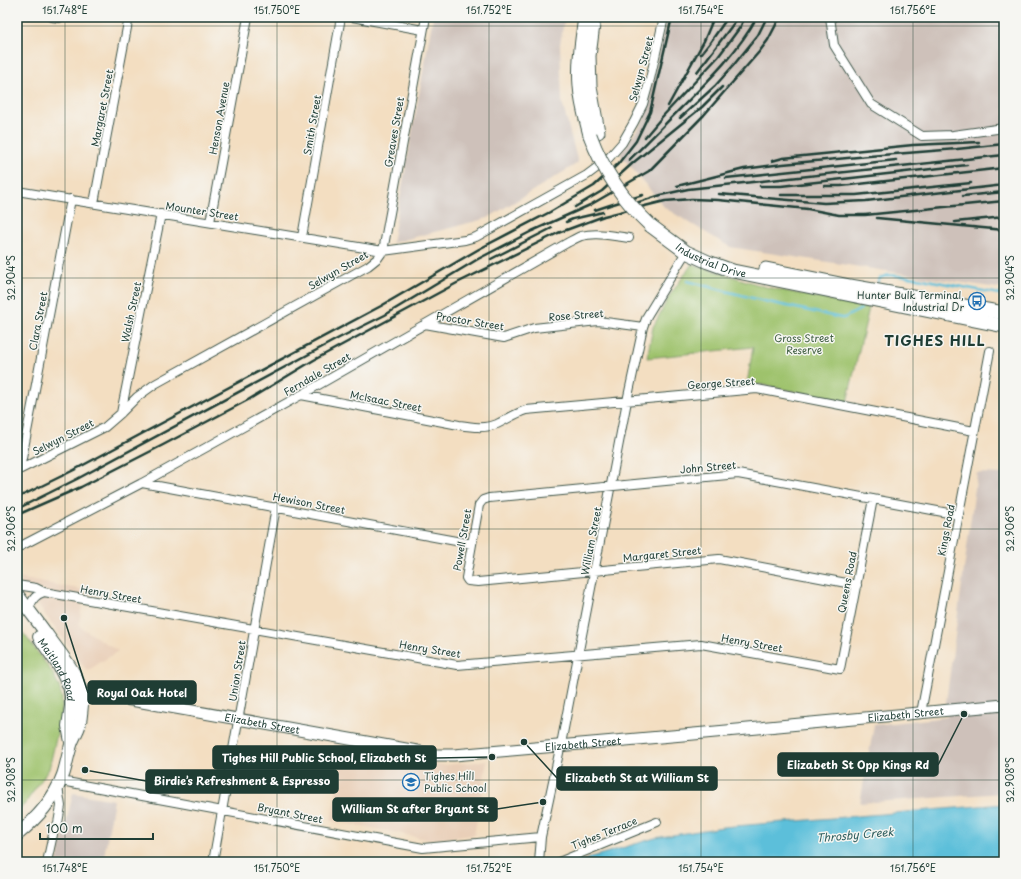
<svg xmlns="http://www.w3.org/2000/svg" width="1021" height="879" font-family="'Playpen Sans',sans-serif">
<rect width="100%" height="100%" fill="#f6f6f2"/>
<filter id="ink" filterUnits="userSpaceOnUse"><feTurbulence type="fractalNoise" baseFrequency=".025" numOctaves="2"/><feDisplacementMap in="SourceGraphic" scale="8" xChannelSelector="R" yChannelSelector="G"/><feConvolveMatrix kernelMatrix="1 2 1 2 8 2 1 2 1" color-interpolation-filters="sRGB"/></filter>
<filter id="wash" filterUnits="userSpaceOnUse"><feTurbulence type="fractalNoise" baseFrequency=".012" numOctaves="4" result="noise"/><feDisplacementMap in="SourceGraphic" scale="16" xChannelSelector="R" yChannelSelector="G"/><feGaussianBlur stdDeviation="0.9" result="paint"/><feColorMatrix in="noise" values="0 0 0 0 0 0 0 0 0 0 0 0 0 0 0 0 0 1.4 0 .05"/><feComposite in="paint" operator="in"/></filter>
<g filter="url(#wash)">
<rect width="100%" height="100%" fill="#f3dec1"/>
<path fill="#e9cfb8" d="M 18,578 L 84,590 L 79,626 L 118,651 L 87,671 Z
M 344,748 L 443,765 L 487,761 L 481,799 L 474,835 L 429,840 L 384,830 L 331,821 Z"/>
<path fill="#cec1ba" d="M 433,17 L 565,17 L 560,44 L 562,102 L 578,163 L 488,218 L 392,243 Z
M 666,17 L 1004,17 L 1004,289 L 730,247 L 665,208 L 620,154 L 644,120 Z
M 977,473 L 1004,474 L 1004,793 L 860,803 L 874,725 L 947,717 L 946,702 Z
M 73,793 L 114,800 L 103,862 L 57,862 Z"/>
<path fill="#9ec26c" stroke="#5e8050" d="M 692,264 L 766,287 L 869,308 L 847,402 L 763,385 L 755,384 L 747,384 L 753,347 L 647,358 L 653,327 L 670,295 Z
M 17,632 L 24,634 L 52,672 L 59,686 L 62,698 L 62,713 L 49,769 L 24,805 L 17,811 Z"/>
<path fill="#5cbfda" stroke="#3e7e87" d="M 1004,804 L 1004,862 L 581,862 L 592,857 L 655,838 L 723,827 Z"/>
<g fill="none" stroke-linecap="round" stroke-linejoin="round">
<path stroke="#5cbfda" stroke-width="2.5" d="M 687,281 L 764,301 L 841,318 L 844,318 L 861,309
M 878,282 L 880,278 L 889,275 L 917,278 L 1004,295"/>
</g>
</g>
<g filter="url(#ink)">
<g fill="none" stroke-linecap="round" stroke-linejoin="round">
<g stroke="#3f5549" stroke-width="10">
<path id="minor" d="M 52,17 L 59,18
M 352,17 L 423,30
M 830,17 L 834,45 L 871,104 L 922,136 L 953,135 L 1004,128
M 17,191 L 383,251 L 465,240 L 476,237 L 587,175 L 607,160 L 622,143 L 634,122 L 643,104 L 650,79 L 664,17
M 94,203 L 129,17
M 210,222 L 248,17
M 302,237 L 341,17
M 425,324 L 504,338 L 534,328 L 598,321 L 643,327
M 301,395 L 459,425 C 472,427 485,429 497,424 C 508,419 514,414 526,410 L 757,389 L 974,431
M 121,413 L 161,214
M 20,469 L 71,199
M 17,471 L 105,427 L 120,414 L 137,397 L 155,384 L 368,266 L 378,258 L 383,251 L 426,17
M 142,483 L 472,544
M 17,548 L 142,483 L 301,395 L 567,243 C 571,241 576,238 581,236 C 597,232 614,236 629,238
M 17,585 L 36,588 L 44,592 L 457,665 L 701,644 L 840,669 L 873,499
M 857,585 L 719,559 L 478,582 L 468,581 L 466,578 L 479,505 L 483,500 L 489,498 L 738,474 L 959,515
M 28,610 C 33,600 33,596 44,592
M 921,713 L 990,351
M 61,781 L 423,848 L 541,837
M 47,862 L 54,830 L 58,823 L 61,806 L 58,787
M 213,862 L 276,507
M 539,862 L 541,837 L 562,739 L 627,401 L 643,327 L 647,316 L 686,252
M 559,862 L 657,822"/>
</g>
<g stroke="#3f5549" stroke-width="13">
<g id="secondary">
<path id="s1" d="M 73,696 L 97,694 L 417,751 L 436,755 L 454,755 L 683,735 L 1004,705"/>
</g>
</g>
<g stroke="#3f5549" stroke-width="14">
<g id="primary">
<path d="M 17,594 C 27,608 38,622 48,636 C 63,657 83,678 82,705 C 81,713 81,723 78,729 C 75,736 71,742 70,749 C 67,758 66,767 63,775 C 54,800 37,818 17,835"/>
<path id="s2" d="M 39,637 L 59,666 L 69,686 L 71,696 L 71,706 L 68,726 L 71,742"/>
</g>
</g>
<g stroke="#3f5549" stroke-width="15">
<g id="trunk">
<path d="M 585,17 C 582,40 578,63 580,86 C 581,103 586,119 590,135"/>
<path d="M 594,17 L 589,56 L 590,87 L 598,132"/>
<path id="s3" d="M 651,226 L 686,252 L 708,262 L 733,271 L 1004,326"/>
<path d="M 766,269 L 850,286 L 1004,313"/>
</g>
</g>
<use href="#minor" stroke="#fff" stroke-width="8"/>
<use href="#secondary" stroke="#fff" stroke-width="11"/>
<use href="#primary" stroke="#fff" stroke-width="12"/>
<use href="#trunk" stroke="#fff" stroke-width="13"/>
<path stroke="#1f3d34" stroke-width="2.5" d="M 701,54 L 709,44 L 728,17
M 697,72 L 734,23 L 737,17
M 668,106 L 704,41 L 714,17
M 680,118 L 715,86 L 732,67 L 758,35 L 767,17
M 645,137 L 662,117 L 718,57 L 741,26 L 744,17
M 629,160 C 647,143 664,125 681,108 C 709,80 738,52 757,17
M 772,161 L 783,158 L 913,145 L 979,142
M 726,178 L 896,160
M 677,186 L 744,169 L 783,164 L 869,156 L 957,149 L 1004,144
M 760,186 L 781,186 L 967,165
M 825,186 L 841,186 L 1004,168
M 719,194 L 824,203 L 866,201 L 1004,185
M 781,195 L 856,195 L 971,183
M 963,196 L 1004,192
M 636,203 L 661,195 L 688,189 L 1004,155
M 575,207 L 602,191 L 634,162 L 702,107 L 722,87
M 595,210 L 610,205 L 643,195
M 877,218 L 1004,230
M 566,222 L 573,219 L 603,212
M 955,222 L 1004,217
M 491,259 L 552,228
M 17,498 L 74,470 L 381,306 L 479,249 L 550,212 L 594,186 L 618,164 L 636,141 L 650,112 L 672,17
M 17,509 L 77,479 L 339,338 L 385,315 L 478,259 L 532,231 L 590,205 L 649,171 L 704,115 L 759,52 L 768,40 L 780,17
M 17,515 L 81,487 L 163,445 L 248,400 L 314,360 L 457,283 L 558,233 L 604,216 L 665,201 L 692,199 L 718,200 L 808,209 L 839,215 L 865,215 L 1004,201"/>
<g stroke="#3f5549" stroke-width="15" stroke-linecap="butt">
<path id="trunk-bridge" d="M 590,135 C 603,171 623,200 651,226"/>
</g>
<use href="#trunk-bridge" stroke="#fff" stroke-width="13"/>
</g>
</g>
<path fill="none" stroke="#1f3d34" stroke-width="1" stroke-opacity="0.45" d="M 65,17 L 65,862M 277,17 L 277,862M 489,17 L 489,862M 701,17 L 701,862M 913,17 L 913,862M 17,26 L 1004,26M 17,278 L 1004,278M 17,529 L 1004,529M 17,780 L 1004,780"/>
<defs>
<g id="bus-ring" transform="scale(0.9)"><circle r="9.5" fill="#f6f6f2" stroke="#1f6fb2" stroke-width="1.5"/><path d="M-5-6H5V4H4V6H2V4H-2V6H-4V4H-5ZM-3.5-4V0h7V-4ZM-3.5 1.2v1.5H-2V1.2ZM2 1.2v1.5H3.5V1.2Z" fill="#1f6fb2"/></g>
<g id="school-ring" transform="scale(0.9)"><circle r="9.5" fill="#f6f6f2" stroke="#1f6fb2" stroke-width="1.5"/><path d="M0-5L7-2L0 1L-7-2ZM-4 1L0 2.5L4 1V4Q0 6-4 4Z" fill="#1f6fb2"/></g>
</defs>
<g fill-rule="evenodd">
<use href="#bus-ring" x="977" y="301"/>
<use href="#school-ring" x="411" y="782"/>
</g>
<g text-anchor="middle" stroke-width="3" stroke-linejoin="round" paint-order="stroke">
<g font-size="10" fill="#1f3d34" stroke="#f6f6f2">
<text transform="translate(641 69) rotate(-75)" y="4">Selwyn Street</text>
<text transform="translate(102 108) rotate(-79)" y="4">Margaret Street</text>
<text transform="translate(219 118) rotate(-80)" y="4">Henson Avenue</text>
<text transform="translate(312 125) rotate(-80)" y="4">Smith Street</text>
<text transform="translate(394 132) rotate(-80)" y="4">Greaves Street</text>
<text transform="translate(202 211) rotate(9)" y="4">Mounter Street</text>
<text dy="4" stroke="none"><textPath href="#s3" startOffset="70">Industrial Drive</textPath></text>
<text transform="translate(338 270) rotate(-30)" y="4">Selwyn Street</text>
<text transform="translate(131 312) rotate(-78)" y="4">Walsh Street</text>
<text transform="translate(576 315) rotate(-4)" y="4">Rose Street</text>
<text transform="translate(38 321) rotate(-79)" y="4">Clara Street</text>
<text transform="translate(470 321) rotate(9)" y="4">Proctor Street</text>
<text transform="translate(317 374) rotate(-30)" y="4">Ferndale Street</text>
<text transform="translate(721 383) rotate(-4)" y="4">George Street</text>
<text transform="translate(386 401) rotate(11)" y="4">McIsaac Street</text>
<text transform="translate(63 437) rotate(-27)" y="4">Selwyn Street</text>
<text transform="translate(708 467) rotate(-5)" y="4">John Street</text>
<text transform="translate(309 503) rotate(11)" y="4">Hewison Street</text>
<text transform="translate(946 530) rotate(-79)" y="4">Kings Road</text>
<text transform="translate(462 540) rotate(-80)" y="4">Powell Street</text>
<text transform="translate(591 541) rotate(-79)" y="4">William Street</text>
<text transform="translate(662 554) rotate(-6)" y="4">Margaret Street</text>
<text transform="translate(847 582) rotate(-79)" y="4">Queens Road</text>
<text transform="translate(111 594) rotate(10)" y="4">Henry Street</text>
<text transform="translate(752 643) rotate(10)" y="4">Henry Street</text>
<text transform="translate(430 649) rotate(9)" y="4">Henry Street</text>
<text dy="4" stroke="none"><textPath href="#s2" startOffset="38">Maitland Road</textPath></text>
<text transform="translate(237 671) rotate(-81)" y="4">Union Street</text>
<text dy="4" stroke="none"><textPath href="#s1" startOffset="840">Elizabeth Street</textPath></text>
<text dy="4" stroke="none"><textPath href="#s1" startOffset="192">Elizabeth Street</textPath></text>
<text dy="4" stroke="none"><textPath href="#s1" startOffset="516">Elizabeth Street</textPath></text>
<text transform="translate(290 813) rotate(11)" y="4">Bryant Street</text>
<text transform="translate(604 833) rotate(-22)" y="4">Tighes Terrace</text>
</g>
<g font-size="10" fill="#1f3d34" stroke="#f6f6f2" text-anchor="end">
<text x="964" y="299">Hunter Bulk Terminal,<tspan x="964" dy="12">Industrial Dr</tspan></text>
<text x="424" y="780" text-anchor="start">Tighes Hill<tspan x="424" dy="12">Public School</tspan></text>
</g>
<g font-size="10" fill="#3f5e42" stroke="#f6f6f2">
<text x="804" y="342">Gross Street<tspan x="804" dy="12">Reserve</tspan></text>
</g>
<g font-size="11" font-style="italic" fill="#2e5e5e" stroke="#f6f6f2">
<text transform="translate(855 835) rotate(-5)" y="4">Throsby Creek</text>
</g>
<g font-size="14" font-weight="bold" letter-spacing="1" fill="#1f3d34" stroke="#f6f6f2">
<text x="935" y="346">TIGHES HILL</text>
</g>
</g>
<path fill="none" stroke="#1f3d34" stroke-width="1.5" d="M64 618L88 693M492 757L436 758M964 714L938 765M524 742L557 778M85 770L146 781M543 802L497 809"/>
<g fill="#1f3d34" stroke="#f6f6f2" stroke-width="1.5">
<circle cx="64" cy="618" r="4"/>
<circle cx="492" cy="757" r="4"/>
<circle cx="964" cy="714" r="4"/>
<circle cx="524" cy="742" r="4"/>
<circle cx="85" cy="770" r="4"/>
<circle cx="543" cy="802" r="4"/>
</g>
<g fill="#1f3d34" stroke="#1f3d34" stroke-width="1.5">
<rect x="88" y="681" width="108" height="23" rx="4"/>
<rect x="213" y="746" width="223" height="23" rx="4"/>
<rect x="778" y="753" width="160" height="23" rx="4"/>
<rect x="557" y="767" width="160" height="23" rx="4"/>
<rect x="146" y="770" width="192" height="23" rx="4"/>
<rect x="333" y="798" width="164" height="23" rx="4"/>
</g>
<g font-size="11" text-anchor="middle" font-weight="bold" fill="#fff">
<text x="142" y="697">Royal Oak Hotel</text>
<text x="324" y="762">Tighes Hill Public School, Elizabeth St</text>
<text x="858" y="769">Elizabeth St Opp Kings Rd</text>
<text x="637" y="782">Elizabeth St at William St</text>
<text x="242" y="785">Birdie’s Refreshment &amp; Espresso</text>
<text x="415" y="813">William St after Bryant St</text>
</g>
<rect width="1021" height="879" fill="none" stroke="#f6f6f2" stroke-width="44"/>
<path d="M40 833v6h113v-6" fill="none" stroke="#1f3d34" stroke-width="2"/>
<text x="46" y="833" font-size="12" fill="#1f3d34" stroke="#f6f6f2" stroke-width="3" paint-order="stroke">100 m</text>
<rect x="22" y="22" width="977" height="835" fill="none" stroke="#1f3d34" stroke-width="1.5"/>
<g font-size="10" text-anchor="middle" fill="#1f3d34">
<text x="65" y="14">151.748°E</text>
<text x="277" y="14">151.750°E</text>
<text x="489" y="14">151.752°E</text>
<text x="701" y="14">151.754°E</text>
<text x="913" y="14">151.756°E</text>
<text transform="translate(11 278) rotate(-90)" y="4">32.904°S</text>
<text transform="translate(1010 278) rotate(-90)" y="4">32.904°S</text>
<text transform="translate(11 529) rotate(-90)" y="4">32.906°S</text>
<text transform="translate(1010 529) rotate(-90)" y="4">32.906°S</text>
<text transform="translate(11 780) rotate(-90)" y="4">32.908°S</text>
<text transform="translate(1010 780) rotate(-90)" y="4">32.908°S</text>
<text x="65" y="872">151.748°E</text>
<text x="277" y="872">151.750°E</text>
<text x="489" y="872">151.752°E</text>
<text x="701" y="872">151.754°E</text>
<text x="913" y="872">151.756°E</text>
</g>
</svg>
